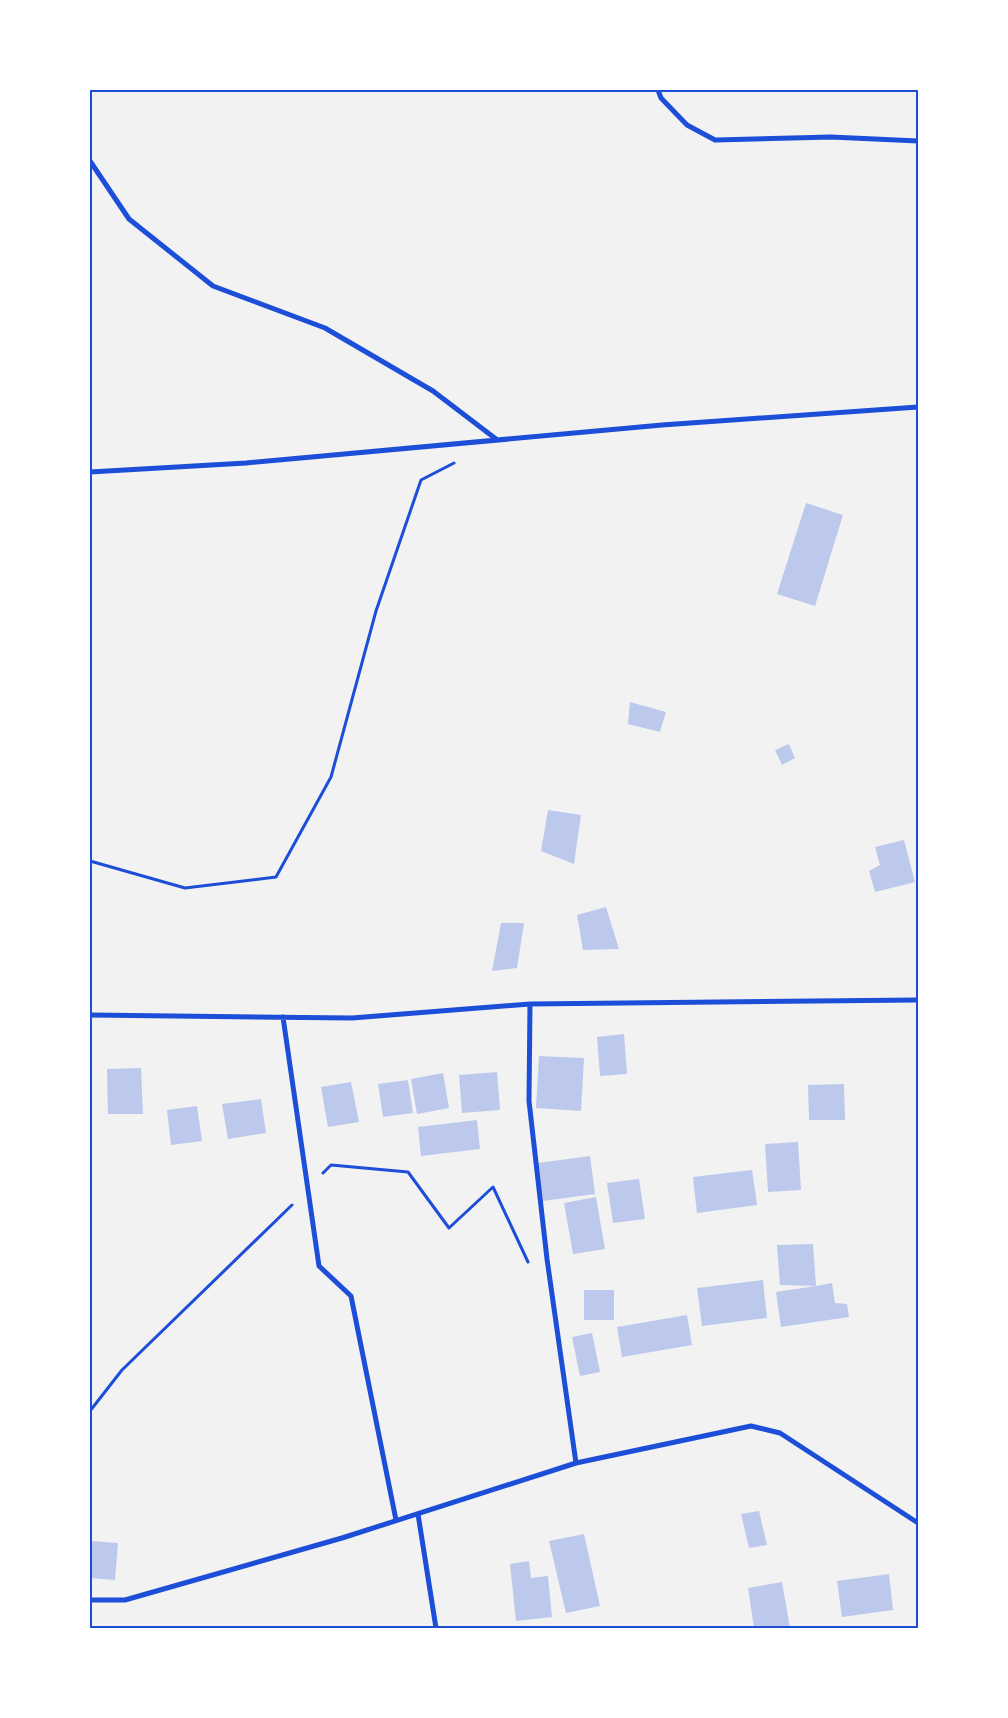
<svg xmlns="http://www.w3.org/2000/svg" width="1008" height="1718" font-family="'Work Sans',sans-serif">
<rect width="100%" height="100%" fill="#f2f2f2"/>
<path fill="#bdc9ec" d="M 806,503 L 843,515 L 815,606 L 777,594 Z
M 630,702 L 666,712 L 660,732 L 628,724 Z
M 789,744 L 795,758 L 782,765 L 775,750 Z
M 548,810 L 581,815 L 574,864 L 541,851 Z
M 904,840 L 915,882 L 875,892 L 869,871 L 880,865 L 875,847 Z
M 606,907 L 619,949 L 583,950 L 577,915 Z
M 501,923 L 524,923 L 517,968 L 492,971 Z
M 624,1034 L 627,1074 L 600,1076 L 597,1037 Z
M 539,1056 L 584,1058 L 581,1111 L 536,1108 Z
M 141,1068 L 143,1114 L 108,1114 L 107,1069 Z
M 497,1072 L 500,1110 L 462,1113 L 459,1075 Z
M 443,1073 L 449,1108 L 417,1114 L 411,1079 Z
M 408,1080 L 413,1113 L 383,1117 L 378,1084 Z
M 351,1082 L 359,1122 L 328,1127 L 321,1087 Z
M 844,1084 L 845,1120 L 809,1120 L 808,1085 Z
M 261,1099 L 266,1133 L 228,1139 L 222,1104 Z
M 197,1106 L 202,1141 L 171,1145 L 167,1110 Z
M 477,1120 L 480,1149 L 421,1156 L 418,1127 Z
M 798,1142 L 801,1190 L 768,1192 L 765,1144 Z
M 590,1156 L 595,1194 L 543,1201 L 538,1163 Z
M 752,1170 L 757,1205 L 697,1213 L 693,1177 Z
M 639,1179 L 645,1219 L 613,1223 L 607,1183 Z
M 596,1197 L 605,1249 L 573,1254 L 564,1203 Z
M 813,1244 L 816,1286 L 832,1283 L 835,1303 L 847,1304 L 849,1317 L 781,1327 L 776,1292 L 816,1286 L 780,1285 L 777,1245 Z
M 763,1280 L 767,1318 L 702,1326 L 697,1288 Z
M 584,1290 L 614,1290 L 614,1320 L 584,1320 Z
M 687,1315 L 692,1345 L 622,1357 L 617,1327 Z
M 592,1333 L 600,1372 L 580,1376 L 572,1337 Z
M 759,1511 L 767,1545 L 749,1548 L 741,1514 Z
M 584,1534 L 600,1606 L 566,1613 L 549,1541 Z
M 90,1541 L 118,1543 L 115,1580 L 90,1578 Z
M 529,1561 L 531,1578 L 548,1576 L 552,1617 L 516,1621 L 510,1564 Z
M 889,1574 L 893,1610 L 842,1617 L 837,1581 Z
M 782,1582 L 790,1628 L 754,1628 L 748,1588 Z"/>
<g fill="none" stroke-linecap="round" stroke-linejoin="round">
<path stroke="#1d4ed8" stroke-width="3" d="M 90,861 L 185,888 L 276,877 L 331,777 L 376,611 L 421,480 L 454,463
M 323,1173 L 331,1165 L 408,1172 L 449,1228 L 493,1187 L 528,1262
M 90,1411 L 122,1370 L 292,1205"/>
<path stroke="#1d4ed8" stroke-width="5" d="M 658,90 L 661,98 L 687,125 L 715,140 L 831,137 L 918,141
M 90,161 L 129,219 L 213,286 L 325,328 L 433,391 L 496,439
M 90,472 L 246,463 L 662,425 L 918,407
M 530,1004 L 529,1101 L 547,1259 L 576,1463
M 90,1015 L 352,1018 L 530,1004 L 918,1000
M 283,1017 L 319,1266 L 351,1296 L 396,1520
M 418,1514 L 436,1628
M 90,1600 L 125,1600 L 342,1538 L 576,1463 L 751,1426 L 780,1433 L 918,1523"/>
</g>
<rect width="1008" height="1718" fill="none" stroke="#ffffff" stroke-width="182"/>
<rect x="91" y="91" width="826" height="1536" fill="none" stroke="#1d4ed8" stroke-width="2"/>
</svg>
